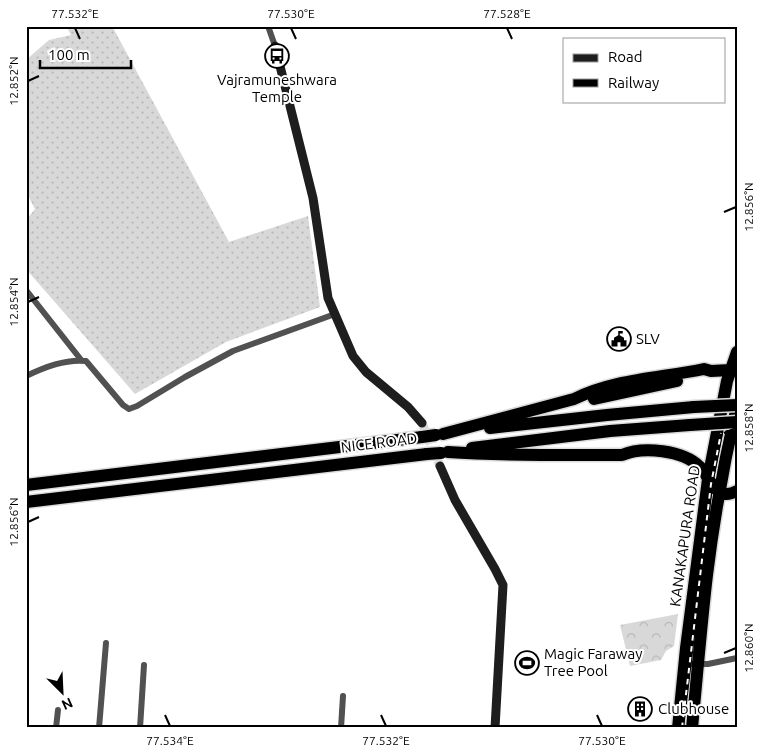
<svg xmlns="http://www.w3.org/2000/svg" width="763" height="754" font-family="Ubuntu,sans-serif">
<defs>
<pattern id="grass-dots" width="8" height="8" patternUnits="userSpaceOnUse" patternTransform="scale(1.25)"><rect width="8" height="8" fill="#d8d8d8"/><path d="M2 2h.1M6 6h.1" fill="none" stroke="#b8b8b8" stroke-width="1.8" stroke-linecap="round"/></pattern>
<pattern id="forest-crowns" width="20" height="18" patternUnits="userSpaceOnUse" patternTransform="scale(1.25)"><rect width="20" height="18" fill="#d8d8d8"/><path d="M2 6a3 3 0 1 1 6 0M12 15a3 3 0 1 1 6 0" fill="none" stroke="#b8b8b8"/></pattern>
<pattern id="water-ripples" width="26" height="14" patternUnits="userSpaceOnUse" patternTransform="scale(1.25)"><rect width="26" height="14" fill="#9f9f9f"/><path d="M2 4q2-2 4 0t4 0M15 11q2-2 4 0t4 0" fill="none" stroke="#878787"/></pattern>
</defs>
<rect width="100%" height="100%" fill="#fff"/>
<path fill="url(#grass-dots)" d="M 66,26 L 112,26 L 229,242 L 308,216 L 320,307 L 226,342 L 135,394 L 26,269 L 26,220 L 35,209 L 26,192 L 26,60 L 49,40 L 71,35 Z"/>
<path fill="url(#forest-crowns)" d="M 678,614 L 674,646 L 666,651 L 661,660 L 630,666 L 620,625 Z"/>
<path fill="url(#water-ripples)" d="M 537,654 L 539,667 L 517,671 L 515,659 Z"/>
<g fill="none" stroke-linecap="round" stroke-linejoin="round">
<path stroke="#d9d9d9" stroke-width="9" stroke-dasharray="9 4.5" stroke-linecap="butt" d="M 422,423 L 440,466"/>
<g stroke="#dbdbdb" stroke-width="15">
<path id="highway" d="M 594,399 L 677,381
M 490,428 L 607,415 L 694,407
M 443,434 L 574,399 C 614,379 661,378 704,369 L 711,371 L 731,370
M 472,448 L 610,431 L 690,425
M 448,452 C 506,456 564,455 622,455 C 643,446 683,450 700,467 C 707,474 710,485 718,491 C 724,496 731,494 737,491
M 26,485 L 422,437
M 26,502 L 427,454
M 678,728 L 686,648 L 708,479 L 727,381 L 737,352
M 692,728 C 697,677 701,626 707,575 C 714,518 724,462 737,406"/>
</g>
<path stroke="#515151" stroke-width="6" d="M 268,26 L 275,46
M 26,290 L 82,361
M 26,376 C 45,367 65,359 86,361 L 123,405 L 129,409 L 137,406 L 185,377 L 233,351 L 335,314
M 684,664 L 708,664 L 737,658
M 56,728 L 58,710
M 99,728 L 106,643
M 140,728 L 144,665
M 341,728 L 343,696"/>
<path stroke="#1e1e1e" stroke-width="9" d="M 275,46 L 313,198 L 328,298 L 353,356 L 366,372 L 408,407 L 422,423
M 440,466 L 455,500 L 495,569 L 503,585 L 495,728"/>
<use href="#highway" stroke="#000" stroke-width="12"/>
<g stroke="#000" stroke-width="4">
<path id="rail" d="M 682,728 L 711,484 L 721,433"/>
</g>
<use href="#rail" stroke="#fff" stroke-width="2" stroke-dasharray="5.5" stroke-linecap="butt"/>
<g stroke="#dbdbdb" stroke-width="15" stroke-linecap="butt">
<path id="highway-bridge" d="M 694,407 L 737,405
M 690,425 L 737,422
M 422,437 L 436,435
M 427,454 L 441,453"/>
</g>
<use href="#highway-bridge" stroke="#000" stroke-width="12"/>
</g>
<path fill="none" stroke="#000" stroke-width="2" d="M 75,28 L 80,39M 291,28 L 296,39M 507,28 L 512,39M 28,81 L 39,76M 724,212 L 736,207M 28,302 L 39,297M 724,433 L 736,428M 28,522 L 39,517M 724,653 L 736,648M 165,715 L 170,726M 381,715 L 386,726M 597,715 L 602,726"/>
<defs>
<g id="bus-ring" transform="scale(1.25)"><circle r="9.5" fill="#fff" stroke="#000" stroke-width="1.5"/><path d="M-5-6H5V4H4V6H2V4H-2V6H-4V4H-5ZM-3.5-4V0h7V-4ZM-3.5 1.2v1.5H-2V1.2ZM2 1.2v1.5H3.5V1.2Z" fill="#000"/></g>
<g id="civic-ring" transform="scale(1.25)"><circle r="9.5" fill="#fff" stroke="#000" stroke-width="1.5"/><path d="M-.6-6.5H3V-4.5H.6V-3L4-1V1h2V6H-6V1h2V-1L-.6-3ZM-1.2 2.5V6h2.4V2.5Z" fill="#000"/></g>
<g id="stadium-ring" transform="scale(1.25)"><circle r="9.5" fill="#fff" stroke="#000" stroke-width="1.5"/><path d="M0-5a6.5 5 0 1 0 0 10a6.5 5 0 1 0 0-10ZM-3.5-1.8h7v3.6h-7Z" fill="#000"/></g>
<g id="building-ring" transform="scale(1.25)"><circle r="9.5" fill="#fff" stroke="#000" stroke-width="1.5"/><path d="M-4-6H4V6H1V3H-1V6H-4ZM-2.5-4.3h1.7v1.8h-1.7ZM.8-4.3h1.7v1.8H.8ZM-2.5-1h1.7V.8h-1.7ZM.8-1h1.7V.8H.8Z" fill="#000"/></g>
</defs>
<g fill-rule="evenodd">
<use href="#bus-ring" x="277" y="56"/>
<use href="#civic-ring" x="619" y="339"/>
<use href="#stadium-ring" x="527" y="663"/>
<use href="#building-ring" x="640" y="709"/>
</g>
<g text-anchor="middle" stroke-width="4" stroke-linejoin="round" paint-order="stroke">
<g font-size="15" fill="#000" stroke="#fff" text-anchor="start">
<text x="277" y="85" text-anchor="middle">Vajramuneshwara<tspan x="277" dy="17">Temple</tspan></text>
<text x="636" y="344">SLV</text>
<text x="544" y="659">Magic Faraway<tspan x="544" dy="17">Tree Pool</tspan></text>
<text x="658" y="714">Clubhouse</text>
</g>
<g font-size="15" fill="#000" stroke="#fff">
<text transform="translate(379 443) rotate(-7)" y="5">NICE ROAD</text>
<text transform="translate(685 536) rotate(-82)" y="5">KANAKAPURA ROAD</text>
</g>
</g>
<rect width="763" height="754" fill="none" stroke="#ffffff" stroke-width="55"/>
<rect x="563" y="38" width="162" height="65" fill="#ffffff" stroke="#999999"/>
<rect x="573" y="54" width="25" height="8" fill="#1e1e1e" stroke="#999999"/>
<text x="608" y="62" font-size="15" fill="#000000">Road</text>
<rect x="573" y="79" width="25" height="8" fill="#000000" stroke="#999999"/>
<text x="608" y="88" font-size="15" fill="#000000">Railway</text>
<g transform="translate(62 692) rotate(156)" stroke="#ffffff" stroke-width="4" paint-order="stroke">
<path d="M0-4L9 19L0 12L-9 19Z" fill="#000000"/>
<text y="-8" font-size="14" font-weight="bold" text-anchor="middle" fill="#000000">N</text>
</g>
<path d="M40 60v8h91v-8" fill="none" stroke="#000000" stroke-width="2.5"/>
<text x="48" y="60" font-size="15" fill="#000000" stroke="#ffffff" stroke-width="4" paint-order="stroke">100 m</text>
<rect x="28" y="28" width="708" height="698" fill="none" stroke="#000" stroke-width="2"/>
<g font-size="12" text-anchor="middle" fill="#000">
<text x="75" y="18">77.532°E</text>
<text x="291" y="18">77.530°E</text>
<text x="507" y="18">77.528°E</text>
<text transform="translate(14 81) rotate(-90)" y="4">12.852°N</text>
<text transform="translate(749 207) rotate(-90)" y="4">12.856°N</text>
<text transform="translate(14 302) rotate(-90)" y="4">12.854°N</text>
<text transform="translate(749 428) rotate(-90)" y="4">12.858°N</text>
<text transform="translate(14 522) rotate(-90)" y="4">12.856°N</text>
<text transform="translate(749 648) rotate(-90)" y="4">12.860°N</text>
<text x="170" y="745">77.534°E</text>
<text x="386" y="745">77.532°E</text>
<text x="602" y="745">77.530°E</text>
</g>
</svg>
